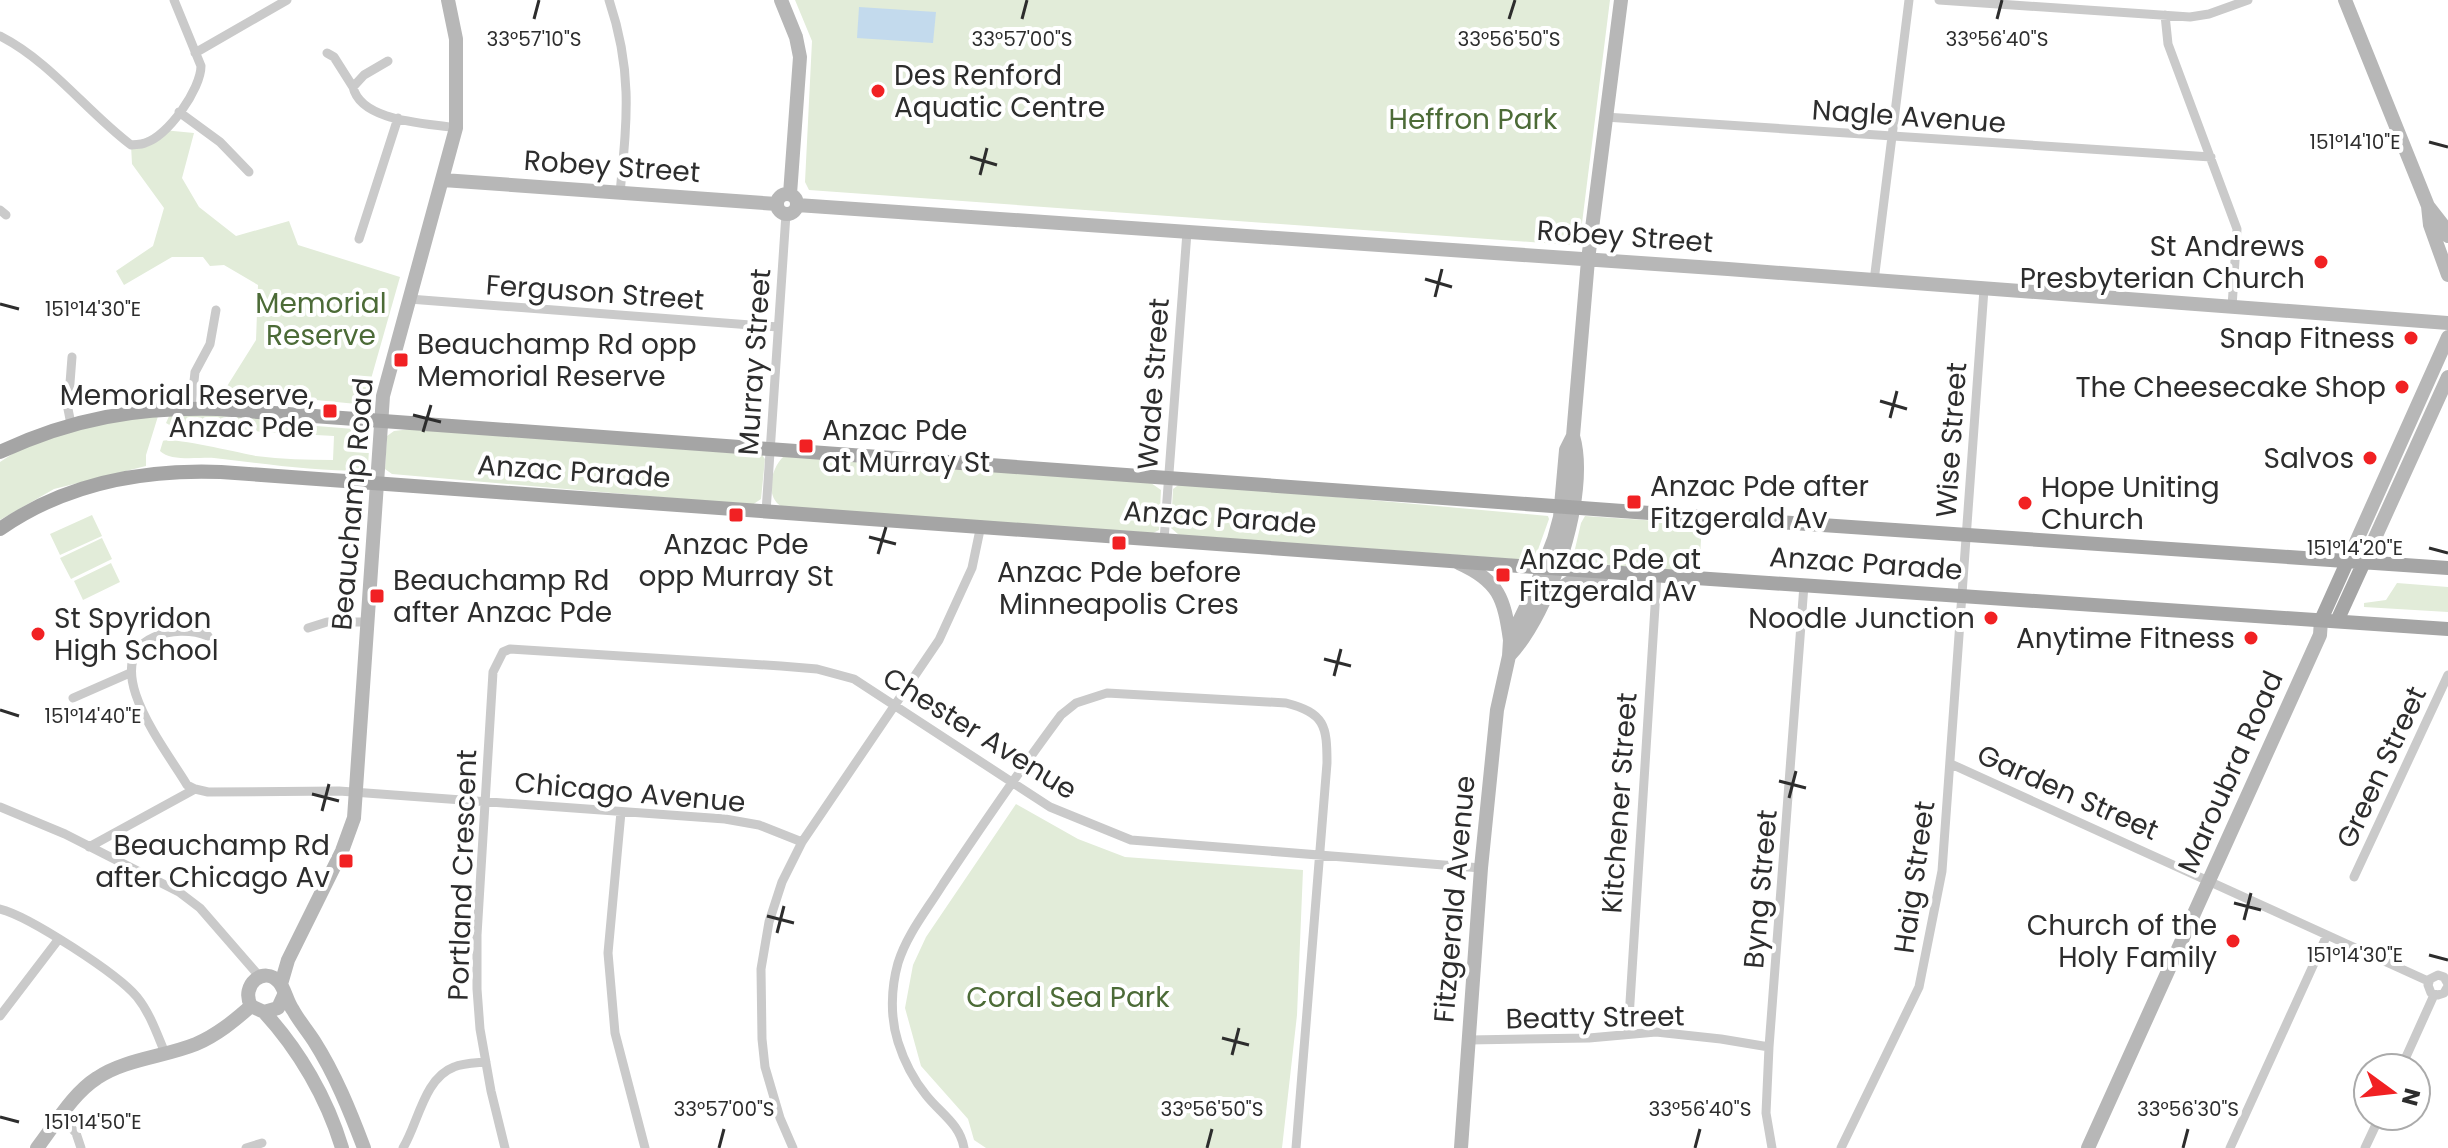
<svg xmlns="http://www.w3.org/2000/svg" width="2448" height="1148" font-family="Poppins,sans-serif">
<rect width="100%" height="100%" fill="#fff"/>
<path fill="#e2ecd9" d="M 795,0 L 1610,0 L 1580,239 L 1571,245 L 809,190 L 805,182 L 812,41 Z
M 163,130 L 194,133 L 182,178 L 199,207 L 236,236 L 289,221 L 298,245 L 400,277 L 371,379 L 367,405 L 224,391 L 256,340 L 258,285 L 224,265 L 210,266 L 203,257 L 172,257 L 124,285 L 116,271 L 153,246 L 164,208 L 132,164 L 131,145 Z
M 159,413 L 146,455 L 146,466 L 54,489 L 0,520 L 0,462 L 26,445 L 109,419 Z
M 170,414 L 276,418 L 292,424 L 366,430 L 370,434 L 368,466 L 364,471 C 313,471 265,464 214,458 C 199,457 171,462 160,451 L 163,441 C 173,437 239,453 256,456 C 281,459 308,460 333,460 L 334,436 L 262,432 L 207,424 L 173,427 L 166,423 Z
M 411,429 L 762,455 L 765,459 L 761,499 L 752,505 L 392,474 L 385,469 L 387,436 L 394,431 Z
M 784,456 L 1151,483 L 1161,490 L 1159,530 L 1153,533 L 782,507 C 764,496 771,468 784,456 Z
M 1181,483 L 1548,516 L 1549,519 L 1535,558 L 1527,560 L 1179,535 L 1171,528 L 1173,489 Z
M 92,515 L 102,536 L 60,555 L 50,534 Z
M 1585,516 L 1702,524 L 1699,572 L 1572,562 L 1581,523 Z
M 102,538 L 112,559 L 71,579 L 60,558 Z
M 111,563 L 120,582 L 83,600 L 74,581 Z
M 2397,583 L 2448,587 L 2448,612 L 2364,607 L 2364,603 L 2386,600 Z
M 1016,804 L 1078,839 L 1125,857 L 1303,870 L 1297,1015 L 1282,1148 L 986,1148 L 974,1140 L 968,1119 L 921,1066 L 905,1008 L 913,965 L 926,937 Z"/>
<path fill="#c3daed" d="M 859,7 L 936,12 L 933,43 L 857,38 Z"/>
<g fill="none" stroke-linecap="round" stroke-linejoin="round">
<path stroke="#cacaca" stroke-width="9" d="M 609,0 C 633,71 627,120 620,193
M 1939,0 L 2190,17 L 2209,14 L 2248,0
M 2165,15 L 2168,44 L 2237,229 L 2232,307
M 0,36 C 51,62 86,111 131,145 C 136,144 140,145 145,143 C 168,136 201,89 201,66 L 174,0
M 195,53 L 287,0
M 327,53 L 334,57 L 353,87
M 388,61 L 364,75 L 353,87 C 361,122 427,123 456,128
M 179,112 L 220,142 L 249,172
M 1605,117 L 2211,157
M 0,210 L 6,215
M 359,239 L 398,118
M 1874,281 L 1909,0
M 409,299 L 778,327
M 191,408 L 195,372 L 210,344 L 216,310
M 71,424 L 68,409 L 72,357
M 766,512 L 786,214
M 1164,540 L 1187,232
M 308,628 L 327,622 L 367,622
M 73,698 L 130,673
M 1951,764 L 2428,981
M 195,789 L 187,785 C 168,752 95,663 154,637 C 170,630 191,629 208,636
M 0,807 L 65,834 L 179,892 L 200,908 L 260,977
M 621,812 L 608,953 L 615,1033 L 645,1148
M 89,847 L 195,789 L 208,792 L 339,791 L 725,819 L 759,825 L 802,842
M 2354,877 L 2448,675
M 0,909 C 29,916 118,974 137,997 C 150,1013 157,1034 165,1053
M 2448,984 L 2444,977 L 2438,975 L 2430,979 L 2428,985 L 2431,993 L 2438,995 L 2444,993 L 2448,986
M 0,1016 L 58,940
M 1628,1034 L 1657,575
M 1469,1040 L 1589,1038 L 1656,1032 L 1721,1039 L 1769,1047
M 2401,1068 L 2434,995
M 61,1117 L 76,1133 L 81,1148
M 246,1148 L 262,1143
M 403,1148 C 418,1124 424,1078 454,1067 C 463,1063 475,1063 486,1062
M 505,1148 L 491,1091 L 480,1029 L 477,989 L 477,935 L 493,672 L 503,652 L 510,649 L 781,666 L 817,669 L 854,679 L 1050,807 L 1131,840 L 1481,868
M 793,1148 L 780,1118 L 765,1067 L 762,1039 L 761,969 L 769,922 L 782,882 L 802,842 L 939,640 L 972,568 L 981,525
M 964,1148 C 960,1124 940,1113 926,1095 C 913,1079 904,1061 898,1042 C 890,1017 891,988 898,963 C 907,934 927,910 943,884 C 981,827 1020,770 1061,715 L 1076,703 L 1107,693 L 1286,703 C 1325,713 1327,726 1327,763 L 1296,1148
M 1772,1148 L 1766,1113 L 1769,1047 L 1804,585
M 1841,1148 L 1919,987 L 1942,871 L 1984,289
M 2230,1148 L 2327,935
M 2365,1148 L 2380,1116"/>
<path stroke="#b7b7b7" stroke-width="14" d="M 781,0 L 796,37 L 800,57 L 790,194
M 2345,0 L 2428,206 L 2430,225 L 2448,275
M 443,180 L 777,204
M777 204a10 10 0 1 1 20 0a10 10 0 1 1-20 0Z
M 797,205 L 1728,269 L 2448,323
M 2428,206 L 2442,224 L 2448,236
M 2348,560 L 2448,337
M 2364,562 L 2448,377
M 1459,563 C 1499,581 1504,598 1510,640
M 1548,596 L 1572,581 L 1602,576
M 1509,656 C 1550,613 1590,494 1573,436 L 1588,260 L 1621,0
M 281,984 L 288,960 L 342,851 L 354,818 L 383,396 L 456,128 L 456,39 L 448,0
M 284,995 L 278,1008 L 264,1012 L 251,1006 C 240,985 264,965 279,982 C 285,989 287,1002 293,1010 C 299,1021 307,1030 314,1041 C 335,1074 350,1111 364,1148
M 264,1012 C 299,1050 327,1098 342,1148
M 37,1148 C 55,1125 72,1094 97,1078 C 125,1059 164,1057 196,1044 C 217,1035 234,1021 251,1006
M 1461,1148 L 1481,868 L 1497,710 L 1509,656 L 1510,640 L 1536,586 L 1554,539 L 1560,517 L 1566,450 L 1573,436
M 2088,1148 L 2320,635 L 2321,620"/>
<path stroke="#a5a5a5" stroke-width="14" d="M 0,452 C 73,418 138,407 218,409 L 1691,516 L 2448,568
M 0,529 C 66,483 142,469 221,472 L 1534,567 L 2448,629
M 2321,620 L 2348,560
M 2337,621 L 2364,562"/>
</g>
<path fill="none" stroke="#2d2d2d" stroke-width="3" d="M 534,19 L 539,0M 1022,19 L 1027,0M 1509,19 L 1515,0M 1997,19 L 2002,0M 2429,142 L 2448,147M 970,157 L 997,165M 980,175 L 987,148M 1425,279 L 1452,287M 1435,297 L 1442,269M 0,304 L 19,309M 1880,401 L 1907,409M 413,415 L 441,422M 1890,418 L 1897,391M 423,432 L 431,405M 869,537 L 896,544M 2429,548 L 2448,553M 878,554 L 886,527M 1324,659 L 1351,666M 1334,676 L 1341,649M 0,710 L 19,716M 1779,781 L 1806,788M 312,794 L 339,801M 1789,798 L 1796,771M 322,811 L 329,784M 2234,903 L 2261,910M 767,916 L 794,923M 2244,920 L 2251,893M 777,933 L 784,906M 2429,955 L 2448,960M 1222,1038 L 1249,1045M 1232,1055 L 1239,1028M 0,1117 L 19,1122M 719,1148 L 724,1129M 1207,1148 L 1212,1129M 1695,1148 L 1700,1129M 2183,1148 L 2188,1129"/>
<g fill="#f12123" stroke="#fff" stroke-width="3">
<circle cx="878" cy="91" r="8"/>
<circle cx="2321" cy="262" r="8"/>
<circle cx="2411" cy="338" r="8"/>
<rect x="393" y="352" width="16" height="16" rx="4"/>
<circle cx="2402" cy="387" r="8"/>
<rect x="322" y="403" width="16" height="16" rx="4"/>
<rect x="798" y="438" width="16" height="16" rx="4"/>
<circle cx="2370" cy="458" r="8"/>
<rect x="1626" y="494" width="16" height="16" rx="4"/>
<circle cx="2025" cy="503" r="8"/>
<rect x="728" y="507" width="16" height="16" rx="4"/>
<rect x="1111" y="535" width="16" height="16" rx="4"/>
<rect x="1495" y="567" width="16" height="16" rx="4"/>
<rect x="369" y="588" width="16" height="16" rx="4"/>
<circle cx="1991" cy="618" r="8"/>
<circle cx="38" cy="634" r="8"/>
<circle cx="2251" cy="638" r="8"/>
<rect x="338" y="853" width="16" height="16" rx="4"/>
<circle cx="2233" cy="941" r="8"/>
</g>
<g text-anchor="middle" stroke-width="8" stroke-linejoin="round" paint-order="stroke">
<g font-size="28" fill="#2d2d2d" stroke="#fff" text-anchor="end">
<text x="894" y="85" text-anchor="start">Des Renford<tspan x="894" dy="32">Aquatic Centre</tspan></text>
<text x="2305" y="256">St Andrews<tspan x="2305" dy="32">Presbyterian Church</tspan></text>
<text x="2395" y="348">Snap Fitness</text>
<text x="417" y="354" text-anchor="start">Beauchamp Rd opp<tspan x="417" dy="32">Memorial Reserve</tspan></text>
<text x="2386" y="397">The Cheesecake Shop</text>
<text x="314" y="405">Memorial Reserve,<tspan x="314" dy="32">Anzac Pde</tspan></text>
<text x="822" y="440" text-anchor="start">Anzac Pde<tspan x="822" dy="32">at Murray St</tspan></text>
<text x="2354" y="468">Salvos</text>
<text x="1650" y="496" text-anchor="start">Anzac Pde after<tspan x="1650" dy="32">Fitzgerald Av</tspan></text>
<text x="2041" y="497" text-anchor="start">Hope Uniting<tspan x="2041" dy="32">Church</tspan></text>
<text x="736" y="554" text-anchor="middle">Anzac Pde<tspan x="736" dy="32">opp Murray St</tspan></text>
<text x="1519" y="569" text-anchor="start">Anzac Pde at<tspan x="1519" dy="32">Fitzgerald Av</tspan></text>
<text x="1119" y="582" text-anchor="middle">Anzac Pde before<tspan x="1119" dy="32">Minneapolis Cres</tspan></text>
<text x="393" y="590" text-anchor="start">Beauchamp Rd<tspan x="393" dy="32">after Anzac Pde</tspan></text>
<text x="54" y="628" text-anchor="start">St Spyridon<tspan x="54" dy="32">High School</tspan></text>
<text x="1975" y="628">Noodle Junction</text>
<text x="2235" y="648">Anytime Fitness</text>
<text x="330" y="855">Beauchamp Rd<tspan x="330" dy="32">after Chicago Av</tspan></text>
<text x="2217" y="935">Church of the<tspan x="2217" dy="32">Holy Family</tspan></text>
</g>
<g font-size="28" fill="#2d2d2d" stroke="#fff">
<text transform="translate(1909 116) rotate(4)" y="10">Nagle Avenue</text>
<text transform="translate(612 166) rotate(4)" y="10">Robey Street</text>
<text transform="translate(1625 236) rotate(4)" y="10">Robey Street</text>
<text transform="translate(595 292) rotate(4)" y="10">Ferguson Street</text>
<text transform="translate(754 362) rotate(-86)" y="10">Murray Street</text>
<text transform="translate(1153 384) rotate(-86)" y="10">Wade Street</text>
<text transform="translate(1951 440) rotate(-86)" y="10">Wise Street</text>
<text transform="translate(574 471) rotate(4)" y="10">Anzac Parade</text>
<text transform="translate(352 504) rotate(-85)" y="10">Beauchamp Road</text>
<text transform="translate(1220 517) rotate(4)" y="10">Anzac Parade</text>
<text transform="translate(1866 563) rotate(4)" y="10">Anzac Parade</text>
<text transform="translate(980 733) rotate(32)" y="10">Chester Avenue</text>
<text transform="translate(2381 767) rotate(-65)" y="10">Green Street</text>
<text transform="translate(2230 772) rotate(-66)" y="10">Maroubra Road</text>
<text transform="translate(630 792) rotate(5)" y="10">Chicago Avenue</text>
<text transform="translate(2068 792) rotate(24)" y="10">Garden Street</text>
<text transform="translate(1619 803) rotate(-86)" y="10">Kitchener Street</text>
<text transform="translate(462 875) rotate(-88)" y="10">Portland Crescent</text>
<text transform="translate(1914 877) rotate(-82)" y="10">Haig Street</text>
<text transform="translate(1760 889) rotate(-85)" y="10">Byng Street</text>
<text transform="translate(1454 899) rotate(-85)" y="10">Fitzgerald Avenue</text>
<text transform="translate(1595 1017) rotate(-1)" y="10">Beatty Street</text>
</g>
<g font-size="28" fill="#4c6b37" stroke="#fff">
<text x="1473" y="129">Heffron Park</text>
<text x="321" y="313">Memorial<tspan x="321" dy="32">Reserve</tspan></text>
<text x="1068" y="1007">Coral Sea Park</text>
</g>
</g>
<g font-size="20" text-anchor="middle" fill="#2d2d2d" stroke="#fff" stroke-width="8" stroke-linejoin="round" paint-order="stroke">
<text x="534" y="46">33°57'10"S</text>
<text x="1022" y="46">33°57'00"S</text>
<text x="1509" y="46">33°56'50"S</text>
<text x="1997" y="46">33°56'40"S</text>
<text x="2355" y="149">151°14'10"E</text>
<text x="93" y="316">151°14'30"E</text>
<text x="2355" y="555">151°14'20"E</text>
<text x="93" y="723">151°14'40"E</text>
<text x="2355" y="962">151°14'30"E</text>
<text x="724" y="1116">33°57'00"S</text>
<text x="1212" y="1116">33°56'50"S</text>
<text x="1700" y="1116">33°56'40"S</text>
<text x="2188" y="1116">33°56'30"S</text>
<text x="93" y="1129">151°14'50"E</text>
</g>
<g transform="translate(2392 1092) rotate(105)"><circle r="38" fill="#ffffff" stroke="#ababab" stroke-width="2"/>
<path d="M0-6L14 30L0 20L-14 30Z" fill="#f12123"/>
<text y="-12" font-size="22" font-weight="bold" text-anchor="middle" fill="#2d2d2d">N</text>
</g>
</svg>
